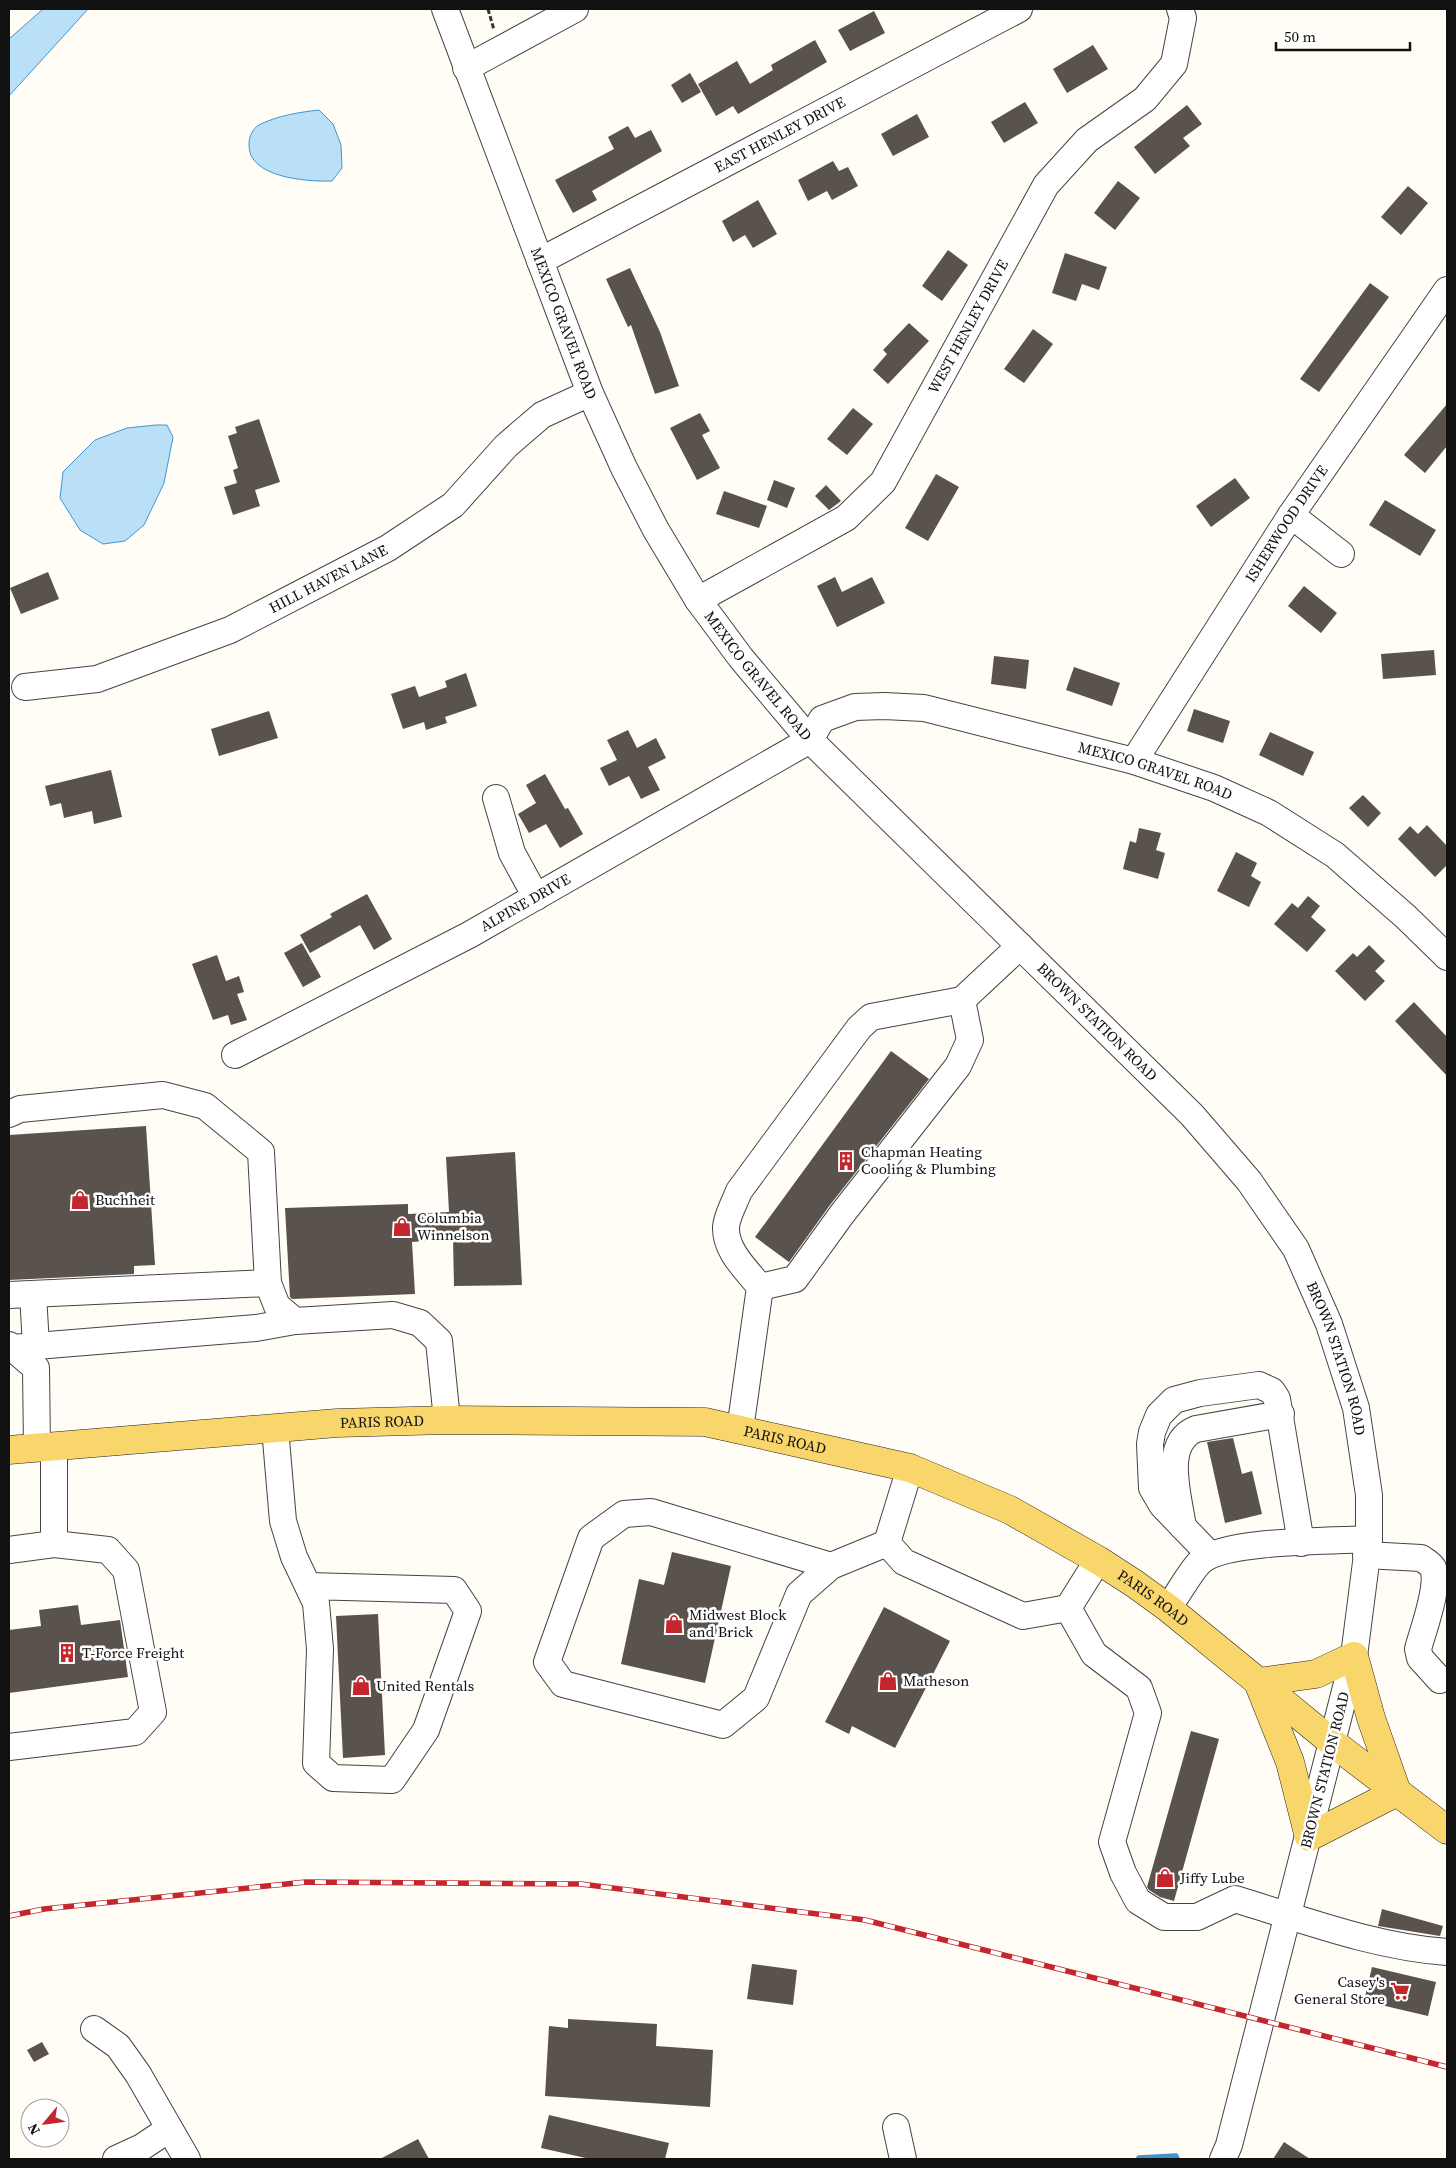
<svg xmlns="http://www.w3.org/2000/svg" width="1456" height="2168" font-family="'Source Serif 4',serif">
<rect width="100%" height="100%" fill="#fffdf5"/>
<path fill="#b9e0f7" stroke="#3f96cf" d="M 43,9 L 88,9 L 9,96 L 9,39 Z
M 319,110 L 333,124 L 341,145 L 342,168 L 332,181 C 309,182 247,178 249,144 C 249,137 252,129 259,125 C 276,116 300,112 319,110 Z
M 156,425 L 167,425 L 173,437 L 164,483 L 144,525 L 125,541 L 103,544 L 80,530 L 60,498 L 63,472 L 95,440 L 127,428 Z"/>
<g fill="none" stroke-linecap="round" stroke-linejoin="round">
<path stroke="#3f96cf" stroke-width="5.5" d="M 1139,2158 L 1176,2156 L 1177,2159"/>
</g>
<path fill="#5a524d" d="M 874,11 L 885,33 L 850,51 L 838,30 Z
M 815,40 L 827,62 L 738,114 L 733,106 L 716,116 L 698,84 L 737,61 L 750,84 L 773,70 L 771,65 Z
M 1093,45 L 1108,69 L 1067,93 L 1053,69 Z
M 690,73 L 701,92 L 682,103 L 671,85 Z
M 1025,102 L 1038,123 L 1004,143 L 991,122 Z
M 1187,105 L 1202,124 L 1183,138 L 1190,146 L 1155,174 L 1134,147 Z
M 917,114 L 929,137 L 893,156 L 881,134 Z
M 628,126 L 635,138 L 651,130 L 662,151 L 592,191 L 597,200 L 573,213 L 555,180 L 614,149 L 608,137 Z
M 833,161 L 839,171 L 848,167 L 858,186 L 832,200 L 827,191 L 808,201 L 798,180 Z
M 1118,181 L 1140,198 L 1115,230 L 1094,213 Z
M 1408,186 L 1428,203 L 1401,235 L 1381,217 Z
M 758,200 L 777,234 L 753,248 L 745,235 L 733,242 L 722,221 Z
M 948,250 L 968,265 L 942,301 L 922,286 Z
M 1065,253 L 1107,267 L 1099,290 L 1082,284 L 1076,301 L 1052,293 Z
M 630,268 L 660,332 L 679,386 L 655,394 L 631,325 L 628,327 L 606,279 Z
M 1370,283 L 1389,297 L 1319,392 L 1300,379 Z
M 909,323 L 929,341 L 888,384 L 873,370 L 887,354 L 883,350 Z
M 1033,329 L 1053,344 L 1024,383 L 1004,369 Z
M 1447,404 L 1447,446 L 1425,473 L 1404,455 Z
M 853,408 L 873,424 L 847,455 L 827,439 Z
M 700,413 L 710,431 L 702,435 L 720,468 L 697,480 L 670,428 Z
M 259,419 L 280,482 L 255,490 L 260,506 L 233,515 L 224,487 L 237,483 L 233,470 L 238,468 L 228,436 L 237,433 L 235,427 Z
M 936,474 L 959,487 L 928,541 L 905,528 Z
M 1235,478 L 1250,498 L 1211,527 L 1196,506 Z
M 774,480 L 795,488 L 787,508 L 767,500 Z
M 826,485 L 841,501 L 829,510 L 815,496 Z
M 724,491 L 767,506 L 759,528 L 716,514 Z
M 1385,500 L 1436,530 L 1420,556 L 1369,525 Z
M 48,572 L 59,599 L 21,614 L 10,588 Z
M 835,577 L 842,592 L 872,577 L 885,603 L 837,627 L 817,586 Z
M 1304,586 L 1337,613 L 1321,633 L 1288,606 Z
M 1434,650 L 1436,675 L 1383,679 L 1381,654 Z
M 994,656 L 1029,660 L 1026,689 L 991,684 Z
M 1074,667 L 1120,683 L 1112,706 L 1066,690 Z
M 466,673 L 477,706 L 445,717 L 447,723 L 426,730 L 424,722 L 403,729 L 391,694 L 415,686 L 419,697 L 447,687 L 445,681 Z
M 1194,709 L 1230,721 L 1223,743 L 1187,731 Z
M 269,711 L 278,738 L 219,756 L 211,729 Z
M 628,730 L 637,748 L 656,738 L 666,758 L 648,767 L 660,790 L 641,799 L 629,776 L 609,786 L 600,768 L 617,760 L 607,740 Z
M 1270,732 L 1314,752 L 1303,776 L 1259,755 Z
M 111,770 L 122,817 L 94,824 L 92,811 L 64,818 L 61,803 L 50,806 L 45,786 Z
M 545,774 L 565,809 L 568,808 L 583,834 L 560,848 L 546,824 L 529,833 L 518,814 L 536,803 L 526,785 Z
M 1363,795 L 1381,813 L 1368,827 L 1349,808 Z
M 1427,825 L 1447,846 L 1447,865 L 1435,877 L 1398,839 L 1410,826 L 1418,834 Z
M 1139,828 L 1161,833 L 1156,850 L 1165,853 L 1158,879 L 1123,869 L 1130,841 L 1136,843 Z
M 1236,852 L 1257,863 L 1251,876 L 1261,882 L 1249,907 L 1217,891 Z
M 367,894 L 392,939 L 374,950 L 360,925 L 310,953 L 300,935 L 332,917 L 330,914 Z
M 1308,896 L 1320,906 L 1311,917 L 1326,930 L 1307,952 L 1274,924 L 1292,903 L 1298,908 Z
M 302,943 L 321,977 L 303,987 L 284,953 Z
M 1369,945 L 1385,961 L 1375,971 L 1385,981 L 1365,1001 L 1335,971 L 1353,953 L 1357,957 Z
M 217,955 L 226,981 L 239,976 L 244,992 L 237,994 L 247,1020 L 231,1025 L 228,1015 L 213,1020 L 192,964 Z
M 1414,1002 L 1447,1037 L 1447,1076 L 1395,1021 Z
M 891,1051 L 929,1079 L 830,1205 L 789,1262 L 755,1237 Z
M 146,1126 L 155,1265 L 134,1266 L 134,1274 L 9,1280 L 9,1135 Z
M 515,1152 L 522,1285 L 454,1286 L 453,1239 L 412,1242 L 415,1294 L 292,1299 L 290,1297 L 285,1208 L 408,1204 L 408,1214 L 449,1212 L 446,1157 Z
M 1233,1438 L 1242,1474 L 1252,1471 L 1262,1514 L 1225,1523 L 1207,1442 Z
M 672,1552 L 731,1566 L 705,1683 L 621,1664 L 639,1579 L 664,1585 Z
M 78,1605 L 81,1625 L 120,1620 L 128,1677 L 9,1693 L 9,1630 L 41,1626 L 39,1610 Z
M 884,1607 L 950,1641 L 895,1748 L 852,1726 L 849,1734 L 825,1722 Z
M 378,1614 L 385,1755 L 343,1758 L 336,1616 Z
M 1191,1731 L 1219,1739 L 1174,1901 L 1160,1897 L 1149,1890 L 1147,1887 Z
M 1382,1909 L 1443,1926 L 1440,1936 L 1378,1926 Z
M 752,1964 L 797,1970 L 793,2005 L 747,1999 Z
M 1372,1967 L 1436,1982 L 1428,2016 L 1364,2001 Z
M 568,2019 L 657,2024 L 656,2046 L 713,2050 L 710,2107 L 545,2096 L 549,2026 L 568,2028 Z
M 42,2042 L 49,2054 L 34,2062 L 27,2050 Z
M 549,2115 L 669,2143 L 665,2159 L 590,2159 L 541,2148 Z
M 418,2139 L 429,2159 L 380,2159 Z
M 1284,2142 L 1310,2159 L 1273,2159 Z"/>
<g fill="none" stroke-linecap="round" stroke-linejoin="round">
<g stroke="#444" stroke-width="28">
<g id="minor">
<path id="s1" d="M 445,9 L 590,393 L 624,468 L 656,530 L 698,600 L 741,658 L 810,740 L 1192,1115 L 1249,1181 L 1296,1249 L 1329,1324 L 1356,1408 L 1369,1495 L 1369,1539 L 1354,1656 L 1229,2145 L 1223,2159"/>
<path d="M 466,68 L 575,9"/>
<path id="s2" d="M 540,261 L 1019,9"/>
<path d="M 1291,515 L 1341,554"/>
<path id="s3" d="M 698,600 L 846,518 L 883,482 L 1046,185 L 1087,140 L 1145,99 L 1174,64 L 1183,18 L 1180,9"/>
<path id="s4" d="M 25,687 L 97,679 L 230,630 L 388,548 L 453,505 L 506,446 L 542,415 L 590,393"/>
<path id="s5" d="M 1134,761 L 1291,515 L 1447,290"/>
<path d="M 496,798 L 512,853 L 536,897"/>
<path id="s6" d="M 235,1055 L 469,935 L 810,740 L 822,719 L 855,707 L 884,706 L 924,708 L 1134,761 L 1214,788 L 1269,813 L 1335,855 L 1406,917 L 1447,957"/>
<path d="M 9,1114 L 20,1109 L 163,1095 L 205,1106 L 261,1152 L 268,1283 L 277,1306 L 295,1321 L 393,1315 L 420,1323 L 439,1341 L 447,1420"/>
<path d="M 760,1287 L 795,1279 L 842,1214 L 958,1066 L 970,1040 L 962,1000"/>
<path d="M 33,1294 L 36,1346"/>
<path d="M 9,1295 L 268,1283"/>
<path d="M 9,1345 L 36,1368 L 37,1448"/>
<path d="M 12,1348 L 256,1328 L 295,1321"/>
<path d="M 275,1428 L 283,1521 L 294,1557 L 316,1603 L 320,1649 L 316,1763 L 333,1778 L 392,1780 L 426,1730 L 468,1611 L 454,1590 L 308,1586"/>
<path d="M 740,1430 L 760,1287 C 747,1270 725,1251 726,1227 C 727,1215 735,1202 739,1191 L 859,1028 L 871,1017 L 962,1000 L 1020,946"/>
<path d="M 910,1468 L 887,1543 L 904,1562 L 1023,1616 L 1068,1608"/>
<path d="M 1183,1527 C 1179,1498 1161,1443 1196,1429 L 1281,1414"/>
<path d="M 54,1544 L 54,1446"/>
<path d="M 9,1550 L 54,1544 L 108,1550 L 126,1570 L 153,1712 L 135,1732 L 9,1747"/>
<path d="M 1210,1555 L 1162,1505 L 1152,1488 L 1150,1444 L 1152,1432 L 1159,1415 L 1174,1400 L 1200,1393 L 1259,1385 L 1272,1391 L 1277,1399 L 1301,1543"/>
<path d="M 1366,1555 L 1421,1558 C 1425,1561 1430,1563 1433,1568 C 1440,1586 1423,1630 1418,1649 L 1420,1658 L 1440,1680"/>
<path d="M 1098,1560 L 1068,1608 L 1094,1654 L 1139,1688 L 1148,1713 L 1112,1842 L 1123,1873 L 1138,1901 L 1164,1917 L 1197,1917 L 1235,1899 C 1304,1920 1375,1947 1447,1952"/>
<path d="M 831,1566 L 651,1512 L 624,1514 L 591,1538 L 547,1662 L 563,1684 L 723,1725 L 756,1698 L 799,1594 L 831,1566 L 887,1543"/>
<path d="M 1168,1608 C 1177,1596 1191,1570 1201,1561 C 1225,1540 1333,1541 1369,1539"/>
<path d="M 94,2029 L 118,2046 L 138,2074 L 187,2159"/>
<path d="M 896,2127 L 903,2159"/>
<path d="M 116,2159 L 142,2147 L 169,2129"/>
</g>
</g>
<g stroke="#222" stroke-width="29">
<g id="major">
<path id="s7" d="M 9,1450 L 337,1423 L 447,1420 L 705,1422 L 910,1468 L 1010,1510 L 1098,1560 L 1135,1584 L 1168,1608 L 1333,1743 L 1447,1830"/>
<path d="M 1354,1656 L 1371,1718 L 1397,1792 L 1309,1837 L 1290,1762 L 1258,1682 L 1316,1674 Z"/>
</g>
</g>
<path stroke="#333" stroke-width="3" stroke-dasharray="5 2.5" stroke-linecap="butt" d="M 488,9 L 494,30"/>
<use href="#minor" stroke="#fff" stroke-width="26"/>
<use href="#major" stroke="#f9d66b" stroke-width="28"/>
<g stroke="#c4262e" stroke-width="5.5">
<path id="rail" d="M 9,1916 L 44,1909 L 306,1882 L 581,1884 L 865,1920 L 1447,2067"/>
</g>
<use href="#rail" stroke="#fff" stroke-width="4" stroke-dasharray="11" stroke-linecap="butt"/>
</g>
<defs>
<g id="building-bare" transform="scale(1.5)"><path d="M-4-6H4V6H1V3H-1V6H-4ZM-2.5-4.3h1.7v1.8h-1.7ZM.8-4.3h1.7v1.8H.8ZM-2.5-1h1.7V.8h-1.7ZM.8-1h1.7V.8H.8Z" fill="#c4262e" stroke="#fff" stroke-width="2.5" paint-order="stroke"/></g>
<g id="shop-bare" transform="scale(1.5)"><path d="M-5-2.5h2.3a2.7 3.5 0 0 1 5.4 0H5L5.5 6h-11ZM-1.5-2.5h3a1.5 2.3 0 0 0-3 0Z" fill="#c4262e" stroke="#fff" stroke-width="2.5" paint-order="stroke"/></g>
<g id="supermarket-bare" transform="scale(1.5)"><path d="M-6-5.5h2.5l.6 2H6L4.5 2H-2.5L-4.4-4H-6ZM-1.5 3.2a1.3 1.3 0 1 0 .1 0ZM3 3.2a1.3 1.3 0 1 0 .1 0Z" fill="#c4262e" stroke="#fff" stroke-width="2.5" paint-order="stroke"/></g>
</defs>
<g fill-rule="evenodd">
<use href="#building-bare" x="846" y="1161"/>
<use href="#shop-bare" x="80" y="1200"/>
<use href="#shop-bare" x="402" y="1227"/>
<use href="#shop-bare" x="674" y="1624"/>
<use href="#building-bare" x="67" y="1653"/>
<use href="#shop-bare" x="888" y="1681"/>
<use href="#shop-bare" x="361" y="1686"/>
<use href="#shop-bare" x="1165" y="1878"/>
<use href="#supermarket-bare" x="1400" y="1991"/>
</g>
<g text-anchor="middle" stroke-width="5" stroke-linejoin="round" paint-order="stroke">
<g font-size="15" fill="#111" stroke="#fff">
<text dy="5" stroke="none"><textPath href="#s2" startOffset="271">EAST HENLEY DRIVE</textPath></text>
<text dy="5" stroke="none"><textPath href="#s1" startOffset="336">MEXICO GRAVEL ROAD</textPath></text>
<text dy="5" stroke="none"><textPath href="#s3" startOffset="398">WEST HENLEY DRIVE</textPath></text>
<text dy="5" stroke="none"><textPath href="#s5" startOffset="282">ISHERWOOD DRIVE</textPath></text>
<text dy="5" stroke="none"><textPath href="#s4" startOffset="325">HILL HAVEN LANE</textPath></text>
<text dy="5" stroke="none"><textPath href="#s1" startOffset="741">MEXICO GRAVEL ROAD</textPath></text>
<text dy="5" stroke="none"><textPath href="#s6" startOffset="1024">MEXICO GRAVEL ROAD</textPath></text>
<text dy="5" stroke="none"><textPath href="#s6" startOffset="328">ALPINE DRIVE</textPath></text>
<text dy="5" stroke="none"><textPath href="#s1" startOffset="1226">BROWN STATION ROAD</textPath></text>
<text dy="5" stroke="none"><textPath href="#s1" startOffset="1646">BROWN STATION ROAD</textPath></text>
<text dy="5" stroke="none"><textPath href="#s7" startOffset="374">PARIS ROAD</textPath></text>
<text dy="5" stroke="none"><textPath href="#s7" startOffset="779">PARIS ROAD</textPath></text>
<text dy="5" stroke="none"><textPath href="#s7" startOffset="1184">PARIS ROAD</textPath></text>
<text transform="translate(1325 1770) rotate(-76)" y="5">BROWN STATION ROAD</text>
</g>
<g font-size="15" fill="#111" stroke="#fff" text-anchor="start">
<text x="861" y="1157">Chapman Heating<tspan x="861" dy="17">Cooling &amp; Plumbing</tspan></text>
<text x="95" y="1205">Buchheit</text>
<text x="417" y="1223">Columbia<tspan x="417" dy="17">Winnelson</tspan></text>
<text x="689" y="1620">Midwest Block<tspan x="689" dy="17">and Brick</tspan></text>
<text x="82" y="1658">T-Force Freight</text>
<text x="903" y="1686">Matheson</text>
<text x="376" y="1691">United Rentals</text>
<text x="1180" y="1883">Jiffy Lube</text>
<text x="1385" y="1987" text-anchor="end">Casey's<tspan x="1385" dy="17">General Store</tspan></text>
</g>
</g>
<rect width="1456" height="2168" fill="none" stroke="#111111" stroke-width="20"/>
<g transform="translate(45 2123) rotate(241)"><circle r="24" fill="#ffffff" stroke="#a0a0a0"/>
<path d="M0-4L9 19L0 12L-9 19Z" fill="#c4262e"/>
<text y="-8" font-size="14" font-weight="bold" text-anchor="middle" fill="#111111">N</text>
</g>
<path d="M1276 42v8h134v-8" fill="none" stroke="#111111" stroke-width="2.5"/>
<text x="1284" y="42" font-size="15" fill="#111111" stroke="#ffffff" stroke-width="4" paint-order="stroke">50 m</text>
</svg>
